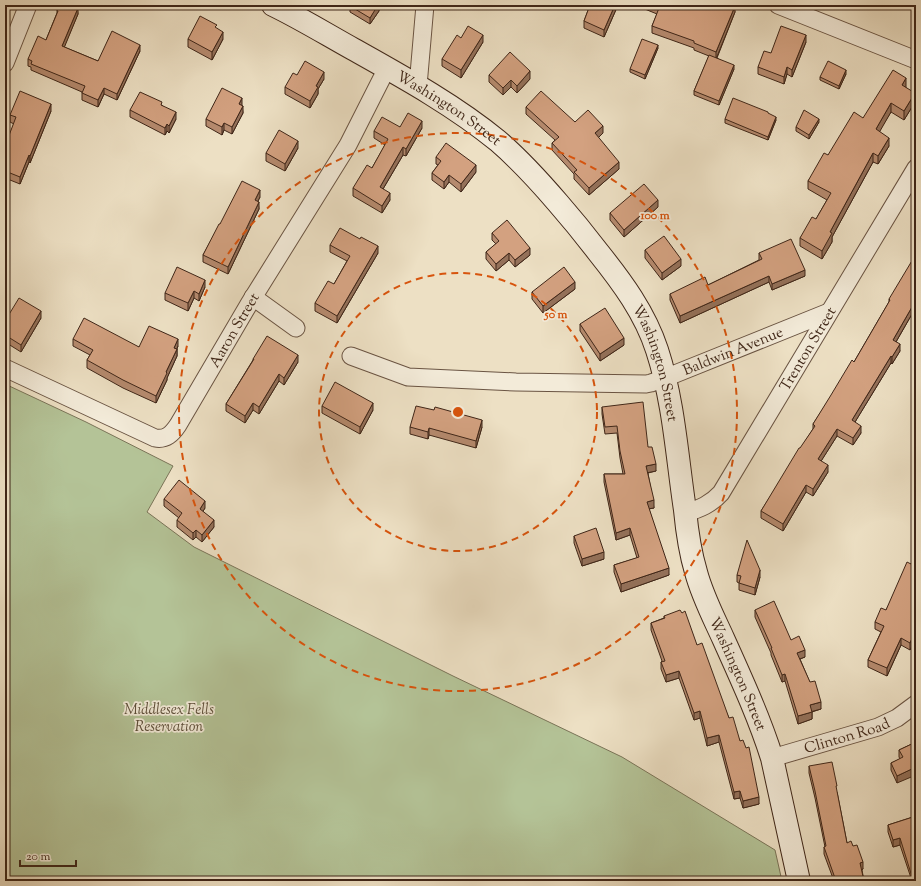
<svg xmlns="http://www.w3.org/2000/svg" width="921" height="886" font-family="'Sorts Mill Goudy',serif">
<rect width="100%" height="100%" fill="#ede0c4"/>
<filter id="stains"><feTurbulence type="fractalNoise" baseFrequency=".005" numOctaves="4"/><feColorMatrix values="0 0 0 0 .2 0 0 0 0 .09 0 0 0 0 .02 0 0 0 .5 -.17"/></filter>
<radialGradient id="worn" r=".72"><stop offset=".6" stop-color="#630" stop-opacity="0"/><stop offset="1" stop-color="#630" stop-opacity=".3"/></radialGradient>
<path fill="#b4c397" stroke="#7a7458" d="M 5,384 L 86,422 L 173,466 L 147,512 L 194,547 L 453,676 L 622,757 L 775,850 L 782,881 L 5,881 Z"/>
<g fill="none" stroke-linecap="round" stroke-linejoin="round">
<g stroke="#6a5443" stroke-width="19">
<g id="minor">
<path d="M 778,5 L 916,60"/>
<path d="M 5,63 L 28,5"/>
<path d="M 418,86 L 425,5"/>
<path d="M 253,297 L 296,328"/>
<path id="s1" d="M 351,356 L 408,377 L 516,382 L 646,384 L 651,383 L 665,378 L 829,312"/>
<path id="s2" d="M 5,368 L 155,438 C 166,440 172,434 178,425 L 249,304 L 348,145 L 387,68"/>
<path id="s3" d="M 685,513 C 700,509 711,504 721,493 L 916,168"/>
<path id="s4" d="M 772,758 L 878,727 L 897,718 L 916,704"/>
</g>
</g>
<g stroke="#3f2618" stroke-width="24">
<g id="secondary">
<path id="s5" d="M 273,5 C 300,18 326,34 353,49 C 403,77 454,105 498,141 C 520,160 540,182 558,203 C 572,219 585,235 598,252 C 622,282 645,313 657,350 C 674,402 677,457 685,510 C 687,531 690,552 696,572 C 702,595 713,616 723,638 C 741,678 759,717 772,758 L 799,881"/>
</g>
</g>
<use href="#minor" stroke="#f3ebd9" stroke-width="17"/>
<use href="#secondary" stroke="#f3ebd9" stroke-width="22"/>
</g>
<path fill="#b58a6e" stroke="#3f2618" d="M 59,5 L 78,5 L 77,7 L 78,14 L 64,47 L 98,61 L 140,51 L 117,100 L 104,94 L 98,107 L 82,100 L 82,92 L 31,70 L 31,67 L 28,66 L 28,59 L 46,40 L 57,13 L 57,11 Z
M 350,5 L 379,5 L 379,11 L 370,24 L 350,12 Z
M 590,5 L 618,5 L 604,37 L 584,28 L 584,21 Z
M 635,5 L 733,5 L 735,12 L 717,58 L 734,69 L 719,105 L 694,95 L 694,91 L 709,56 L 694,50 L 694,48 L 652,33 L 652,26 L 657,14 Z
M 916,7 L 916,20 L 913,18 L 913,11 Z
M 461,38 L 483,42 L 461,78 L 442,66 L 442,59 Z
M 188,39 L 223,39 L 212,60 L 188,47 Z
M 806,42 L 792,77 L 787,74 L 784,84 L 758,74 L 758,67 L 771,53 Z
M 658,48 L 645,79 L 630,72 L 630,69 Z
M 846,74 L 839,89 L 820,80 L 820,77 Z
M 489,75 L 530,79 L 517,93 L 511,87 L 503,95 L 489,82 Z
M 324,79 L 318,89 L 318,94 L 310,108 L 285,94 L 285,87 Z
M 906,87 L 906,88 L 915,102 L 904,120 L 891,112 L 879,131 L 889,146 L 878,164 L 873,162 L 832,237 L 832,242 L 822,259 L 800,246 L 800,238 L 816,219 L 827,200 L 808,189 L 808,181 L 828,155 L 863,118 Z
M 162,105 L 176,119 L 169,133 L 167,131 L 165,135 L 130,117 L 130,110 Z
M 242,105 L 243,113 L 232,134 L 224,130 L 222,135 L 206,126 L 206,119 Z
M 526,107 L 575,122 L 603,133 L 598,137 L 619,169 L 589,195 L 574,179 L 574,174 L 552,150 L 552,143 L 555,140 L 526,114 Z
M 51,111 L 30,163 L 29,162 L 20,184 L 5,178 L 5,146 L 14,124 L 10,122 L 10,115 Z
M 768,114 L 776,120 L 768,140 L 725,123 L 725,119 Z
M 819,122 L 809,139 L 796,131 L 796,127 Z
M 400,127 L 422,128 L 406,156 L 403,155 L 383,189 L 390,200 L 382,213 L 353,196 L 353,188 L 372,168 L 385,145 L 374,138 L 374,131 Z
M 298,148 L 285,171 L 266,161 L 266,153 Z
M 436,157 L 476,172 L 461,192 L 449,182 L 444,189 L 432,180 L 432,173 L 438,165 L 436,164 Z
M 260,197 L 258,201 L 259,209 L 228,274 L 203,262 L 203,255 L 220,224 Z
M 658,207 L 624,237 L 610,220 L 610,213 Z
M 492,233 L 530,255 L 515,267 L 509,260 L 496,271 L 486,259 L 486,252 L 496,244 L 492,240 Z
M 330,245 L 378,253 L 337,323 L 315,311 L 315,303 L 334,284 L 347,261 L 330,252 Z
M 645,250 L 681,266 L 662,280 L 645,258 Z
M 759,253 L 805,276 L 772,290 L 769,282 L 680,323 L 670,300 L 670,294 L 708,285 L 759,260 Z
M 205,287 L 199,301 L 194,298 L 188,311 L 165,300 L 165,293 Z
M 575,289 L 543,313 L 532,299 L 532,292 Z
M 889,299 L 916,307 L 896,342 L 900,351 L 892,364 L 891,363 L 855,422 L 861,433 L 853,445 L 837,436 L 821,461 L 828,472 L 813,496 L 806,492 L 783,531 L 761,518 L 761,511 L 813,429 L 813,424 L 854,362 L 889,302 Z
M 41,318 L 21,352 L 5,342 L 5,321 Z
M 580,324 L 624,345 L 600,361 L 580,331 Z
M 73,339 L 139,347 L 178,346 L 177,349 L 177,356 L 167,378 L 167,380 L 156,403 L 123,388 L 87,368 L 87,360 L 90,355 L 73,346 Z
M 253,359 L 298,362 L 284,385 L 279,381 L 259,414 L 253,410 L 245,423 L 226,411 L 226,404 L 253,360 Z
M 322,406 L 373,410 L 360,434 L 322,413 Z
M 602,407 L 648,447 L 656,471 L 648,473 L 654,508 L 649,509 L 669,575 L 621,592 L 614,572 L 614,565 L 637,558 L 630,535 L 616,540 L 604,482 L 604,474 L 623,474 L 620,458 L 617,433 L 605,434 L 602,414 Z
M 434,410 L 482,427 L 476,448 L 429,435 L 428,439 L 410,434 L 410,427 Z
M 164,499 L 205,508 L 203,511 L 214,527 L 202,542 L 196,537 L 193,540 L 177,527 L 177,520 L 179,518 L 164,506 Z
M 574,536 L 604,559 L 582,566 L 574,543 Z
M 916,553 L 916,637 L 910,650 L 901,645 L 887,676 L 868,667 L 868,660 L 881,632 L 875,629 L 875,622 L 886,610 L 911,564 Z
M 737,575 L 760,577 L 755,595 L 739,590 L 739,583 L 737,582 Z
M 755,610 L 791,640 L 805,657 L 800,659 L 821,709 L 812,712 L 812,719 L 798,724 L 785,681 L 782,682 L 771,655 L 771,653 L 755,617 Z
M 664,616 L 697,645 L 729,718 L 740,741 L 759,804 L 743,808 L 740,798 L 734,799 L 719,742 L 707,746 L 700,718 L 694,720 L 679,678 L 666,682 L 661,669 L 661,662 L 662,661 L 651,630 L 651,623 L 664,618 Z
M 916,742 L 897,783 L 891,770 L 891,763 L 900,759 L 899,757 L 899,750 Z
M 809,766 L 837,792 L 847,843 L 853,846 L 863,869 L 862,870 L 864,881 L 834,881 L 824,854 L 824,847 L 825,847 L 815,798 L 809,773 Z
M 916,816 L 916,881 L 912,881 L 900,845 L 893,847 L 888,832 L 888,825 Z"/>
<path fill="#94715a" stroke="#3f2618" d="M 377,5 L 379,5 L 379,11 L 370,24 L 370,18 Z
M 615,5 L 618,5 L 604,37 L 604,30 Z
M 735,6 L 735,12 L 716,59 L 716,52 Z
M 78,8 L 78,14 L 62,53 L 62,46 Z
M 223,32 L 223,39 L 212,60 L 212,52 Z
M 483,35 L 483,42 L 461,78 L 461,70 Z
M 806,35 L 806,42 L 792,77 L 792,70 Z
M 140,45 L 140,51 L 117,100 L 117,94 Z
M 658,45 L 658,48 L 645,79 L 645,75 Z
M 734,65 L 734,69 L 719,105 L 719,101 Z
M 787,67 L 787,74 L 784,84 L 784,77 Z
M 846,70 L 846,74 L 839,89 L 839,86 Z
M 530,71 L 530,79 L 517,93 L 517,86 Z
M 324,72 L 324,79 L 318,89 L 318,94 L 310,108 L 310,101 L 316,86 Z
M 906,78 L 906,87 L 902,94 L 902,85 Z
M 511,80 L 511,87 L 503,95 L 503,88 Z
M 104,88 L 104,94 L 98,107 L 98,100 Z
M 915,93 L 915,102 L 904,120 L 904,111 Z
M 242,98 L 242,105 L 239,111 L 239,104 Z
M 891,103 L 891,112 L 876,138 L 876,129 Z
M 51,104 L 51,111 L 30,163 L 30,156 Z
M 243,106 L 243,113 L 232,134 L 232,127 Z
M 176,112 L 176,119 L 169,133 L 169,126 Z
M 776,117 L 776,120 L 768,140 L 768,137 Z
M 819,119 L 819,122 L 809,139 L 809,135 Z
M 422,121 L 422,128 L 406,156 L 406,149 Z
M 224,123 L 224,130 L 222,135 L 222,127 Z
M 167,124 L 167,131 L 165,135 L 165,128 Z
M 603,126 L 603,133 L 595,141 L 595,133 Z
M 889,138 L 889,146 L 878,164 L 878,156 Z
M 298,141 L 298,148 L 285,171 L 285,164 Z
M 403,147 L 403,155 L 380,194 L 380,187 Z
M 873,153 L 873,162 L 832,237 L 832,242 L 822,259 L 822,251 L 830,232 Z
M 29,155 L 29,162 L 20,184 L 20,177 Z
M 619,162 L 619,169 L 589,195 L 589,188 Z
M 476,165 L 476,172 L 461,192 L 461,184 Z
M 449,175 L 449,182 L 444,189 L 444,182 Z
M 260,190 L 260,197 L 255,207 L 255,200 Z
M 390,193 L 390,200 L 382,213 L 382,206 Z
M 658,200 L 658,207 L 624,237 L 624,230 Z
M 259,202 L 259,209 L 228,274 L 228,267 Z
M 378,246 L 378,253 L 337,323 L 337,316 Z
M 530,248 L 530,255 L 515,267 L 515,260 Z
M 509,253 L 509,260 L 496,271 L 496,264 Z
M 681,259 L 681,266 L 662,280 L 662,273 Z
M 805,270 L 805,276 L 772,290 L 772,284 Z
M 769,276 L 769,282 L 680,323 L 680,316 Z
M 205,280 L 205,287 L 199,301 L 199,294 Z
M 575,282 L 575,289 L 543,313 L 543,306 Z
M 194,291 L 194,298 L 188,311 L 188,303 Z
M 916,300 L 916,307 L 893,347 L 893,340 Z
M 41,311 L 41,318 L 21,352 L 21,345 Z
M 624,338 L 624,345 L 600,361 L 600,354 Z
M 178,339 L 178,346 L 174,355 L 174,348 Z
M 900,344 L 900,351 L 892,364 L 892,357 Z
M 177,349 L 177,356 L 167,378 L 167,380 L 156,403 L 156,396 L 166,372 Z
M 298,355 L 298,362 L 284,385 L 284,378 Z
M 891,356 L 891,363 L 852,427 L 852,420 Z
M 279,374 L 279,381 L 259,414 L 259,407 Z
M 253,403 L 253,410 L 245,423 L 245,416 Z
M 373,403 L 373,410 L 360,434 L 360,427 Z
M 482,420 L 482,427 L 476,448 L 476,441 Z
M 861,426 L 861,433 L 853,445 L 853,438 Z
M 429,428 L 429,435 L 428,439 L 428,432 Z
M 837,429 L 837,436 L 818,466 L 818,459 Z
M 656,464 L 656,471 L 646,473 L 646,466 Z
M 828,465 L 828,472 L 813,496 L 813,489 Z
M 806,485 L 806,492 L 783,531 L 783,524 Z
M 654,500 L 654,508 L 647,509 L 647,502 Z
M 205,501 L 205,508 L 200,516 L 200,509 Z
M 214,520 L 214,527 L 202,542 L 202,535 Z
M 630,528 L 630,535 L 616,540 L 616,533 Z
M 196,530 L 196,537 L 193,540 L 193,533 Z
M 604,552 L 604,559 L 582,566 L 582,559 Z
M 669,568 L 669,575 L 621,592 L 621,584 Z
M 760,570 L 760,577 L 755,595 L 755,588 Z
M 916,629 L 916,637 L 910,650 L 910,643 Z
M 901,638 L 901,645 L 887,676 L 887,668 Z
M 805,650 L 805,657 L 797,660 L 797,653 Z
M 679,671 L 679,678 L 666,682 L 666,675 Z
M 785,674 L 785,681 L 782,682 L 782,675 Z
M 821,702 L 821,709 L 810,712 L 810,705 Z
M 700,711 L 700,718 L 694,720 L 694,713 Z
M 812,712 L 812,719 L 798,724 L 798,716 Z
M 719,735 L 719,742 L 707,746 L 707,738 Z
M 916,767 L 916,775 L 897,783 L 897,776 Z
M 740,791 L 740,798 L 734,799 L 734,792 Z
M 759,797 L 759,804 L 743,808 L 743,801 Z
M 900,838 L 900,845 L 893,847 L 893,840 Z
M 863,862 L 863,869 L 860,870 L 860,863 Z"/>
<path fill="#d3a180" stroke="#3f2618" d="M 59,5 L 75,5 L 74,6 L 78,8 L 62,46 L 98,61 L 112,31 L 140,45 L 117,94 L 104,88 L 98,100 L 82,93 L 85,86 L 31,64 L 32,61 L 28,59 L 38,36 L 46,40 L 58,11 L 57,11 Z
M 350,5 L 378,5 L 370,18 L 350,6 Z
M 590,5 L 615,5 L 604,30 L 584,21 Z
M 651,5 L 733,5 L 735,6 L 716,52 L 694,43 L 694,41 L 652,26 L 659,8 Z
M 916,7 L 916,13 L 913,11 Z
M 200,16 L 217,25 L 215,27 L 223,32 L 212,52 L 188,39 Z
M 468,26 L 483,35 L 461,70 L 442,59 L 457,35 L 461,38 Z
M 781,26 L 806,35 L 792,70 L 787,67 L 784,77 L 758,67 L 764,51 L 771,53 Z
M 642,39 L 658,45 L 645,75 L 630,69 Z
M 510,52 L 530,71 L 517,86 L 511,80 L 503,88 L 489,75 Z
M 709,55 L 734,65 L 719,101 L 694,91 Z
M 305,61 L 324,72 L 316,86 L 318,87 L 310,101 L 285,87 L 293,73 L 297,75 Z
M 828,61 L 846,70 L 839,86 L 820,77 Z
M 893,70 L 906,78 L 902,85 L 915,93 L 904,111 L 891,103 L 876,129 L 889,138 L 878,156 L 873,153 L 830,232 L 832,233 L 822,251 L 800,238 L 812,217 L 816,219 L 831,193 L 808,181 L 824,153 L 828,155 L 854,112 L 863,118 Z
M 222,88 L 242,98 L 239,104 L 243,106 L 232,127 L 224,123 L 222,127 L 206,119 Z
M 20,91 L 51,104 L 30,156 L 29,155 L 20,177 L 5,171 L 5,146 L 16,117 L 10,115 Z
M 541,91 L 575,122 L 588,110 L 603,126 L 595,133 L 619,162 L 589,188 L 574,172 L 577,170 L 552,143 L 559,137 L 526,107 Z
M 140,92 L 162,102 L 161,105 L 176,112 L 169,126 L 167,124 L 165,128 L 130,110 Z
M 733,98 L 768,112 L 768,113 L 776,117 L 768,137 L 725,119 Z
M 804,110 L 819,119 L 809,135 L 796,127 Z
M 408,113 L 422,121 L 406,149 L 403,147 L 380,187 L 390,193 L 382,206 L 353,188 L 367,165 L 372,168 L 388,139 L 374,131 L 382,117 L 400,127 Z
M 279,130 L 298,141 L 285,164 L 266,153 Z
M 446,143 L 476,165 L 461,184 L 449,175 L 444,182 L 432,173 L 441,161 L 436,157 Z
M 242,181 L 260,190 L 255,200 L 259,202 L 228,267 L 203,255 L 219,224 L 220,224 Z
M 644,184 L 658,200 L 624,230 L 610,213 Z
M 507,220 L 530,248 L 515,260 L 509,253 L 496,264 L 486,252 L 499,241 L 492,233 Z
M 340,228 L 360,239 L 361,237 L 378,246 L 337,316 L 315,303 L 328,281 L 334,284 L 350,256 L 330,245 Z
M 664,236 L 681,259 L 662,273 L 645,250 Z
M 791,239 L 805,270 L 772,284 L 769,276 L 680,316 L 670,294 L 705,277 L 708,285 L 762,259 L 759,253 Z
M 916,254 L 916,300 L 893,340 L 900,344 L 892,357 L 891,356 L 852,420 L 861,426 L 853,438 L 837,429 L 818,459 L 828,465 L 813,489 L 806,485 L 783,524 L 761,511 L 799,448 L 800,448 L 815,426 L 813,424 L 831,395 L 852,360 L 854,362 L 890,300 L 889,299 Z
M 177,267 L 205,280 L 199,294 L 194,291 L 188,303 L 165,293 Z
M 564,267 L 575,282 L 543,306 L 532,292 Z
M 19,298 L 41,311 L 21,345 L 5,335 L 5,321 Z
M 605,308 L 624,338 L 600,354 L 580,324 Z
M 84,318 L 139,347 L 149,326 L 178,339 L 174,348 L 177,349 L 166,372 L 167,373 L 156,396 L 123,380 L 87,360 L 93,350 L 73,339 Z
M 267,336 L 298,355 L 284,378 L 279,374 L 259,407 L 253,403 L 245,416 L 226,404 L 254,359 L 253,359 Z
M 335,382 L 373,403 L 360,427 L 322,406 Z
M 643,402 L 648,447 L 652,447 L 656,464 L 646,466 L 654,500 L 647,502 L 669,568 L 621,584 L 614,565 L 639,557 L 630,528 L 616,533 L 604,474 L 625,474 L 620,451 L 617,426 L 605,427 L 602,407 Z
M 416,406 L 434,410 L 435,407 L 482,420 L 476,441 L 429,428 L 428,432 L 410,427 Z
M 179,480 L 205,501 L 200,509 L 214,520 L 202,535 L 196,530 L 193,533 L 177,520 L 182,513 L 164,499 Z
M 596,528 L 604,552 L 582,559 L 574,536 Z
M 747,540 L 760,570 L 755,588 L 739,583 L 741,576 L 737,575 Z
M 916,553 L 916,629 L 910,643 L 901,638 L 887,668 L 868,660 L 884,626 L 875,622 L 881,608 L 886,610 L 907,562 L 911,564 Z
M 774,601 L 791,640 L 799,636 L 805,650 L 797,653 L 810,682 L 815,681 L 821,702 L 810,705 L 812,712 L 798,716 L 785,674 L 782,675 L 771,648 L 772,648 L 755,610 Z
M 680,610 L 682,613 L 685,611 L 697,645 L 702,643 L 729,718 L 733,717 L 740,741 L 743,740 L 746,748 L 749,747 L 759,797 L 743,801 L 740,791 L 734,792 L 719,735 L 707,738 L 700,711 L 694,713 L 679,671 L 666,675 L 661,662 L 665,661 L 651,623 L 665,618 L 664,616 Z
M 916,742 L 916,767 L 897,776 L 891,763 L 903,757 L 899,750 Z
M 832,762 L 837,786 L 836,786 L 847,843 L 851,841 L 853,846 L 857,845 L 863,862 L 860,863 L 864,881 L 836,881 L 824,847 L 826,846 L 815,791 L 809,766 Z
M 916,816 L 916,879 L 913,880 L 900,838 L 893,840 L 888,825 Z"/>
<g fill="none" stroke="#d7540d" stroke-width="2" stroke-dasharray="7 5">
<circle cx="458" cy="412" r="139"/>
<circle cx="458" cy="412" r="279"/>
</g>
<g text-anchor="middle" stroke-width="3.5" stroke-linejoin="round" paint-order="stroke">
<g font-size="15" fill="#3f2618" stroke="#f3ebd9">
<text dy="5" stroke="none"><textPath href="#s5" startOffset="204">Washington Street</textPath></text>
<text dy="5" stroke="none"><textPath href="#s2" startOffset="304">Aaron Street</textPath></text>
<text dy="5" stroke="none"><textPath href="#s3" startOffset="210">Trenton Street</textPath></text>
<text dy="5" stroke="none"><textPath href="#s1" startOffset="392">Baldwin Avenue</textPath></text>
<text dy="5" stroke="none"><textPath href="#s5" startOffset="540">Washington Street</textPath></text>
<text dy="5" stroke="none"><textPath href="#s5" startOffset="864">Washington Street</textPath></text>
<text dy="5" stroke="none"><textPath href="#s4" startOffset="78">Clinton Road</textPath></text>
</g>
<g font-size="15" font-style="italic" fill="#5c4d38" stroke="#f3ebd9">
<text x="169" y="714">Middlesex Fells<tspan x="169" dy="17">Reservation</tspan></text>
</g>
</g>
<circle cx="458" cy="412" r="6" fill="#d7540d" stroke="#f3ebd9" stroke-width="2"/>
<g font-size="12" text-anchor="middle" font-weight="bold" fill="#d7540d" stroke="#f3ebd9" stroke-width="3.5" stroke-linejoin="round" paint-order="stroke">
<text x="655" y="219">100 m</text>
<text x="556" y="318">50 m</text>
</g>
<rect width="921" height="886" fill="none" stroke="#ede0c4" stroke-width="20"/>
<rect x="6" y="6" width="909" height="874" fill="none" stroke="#3f2618" stroke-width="2"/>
<rect x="10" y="10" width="901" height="866" fill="none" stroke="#3f2618"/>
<path d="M20 860v6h56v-6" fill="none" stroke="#3f2618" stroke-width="2"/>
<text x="26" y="860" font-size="12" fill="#3f2618" stroke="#f3ebd9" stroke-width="3" paint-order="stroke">20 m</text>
<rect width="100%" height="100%" filter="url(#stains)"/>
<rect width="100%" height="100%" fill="url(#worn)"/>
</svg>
